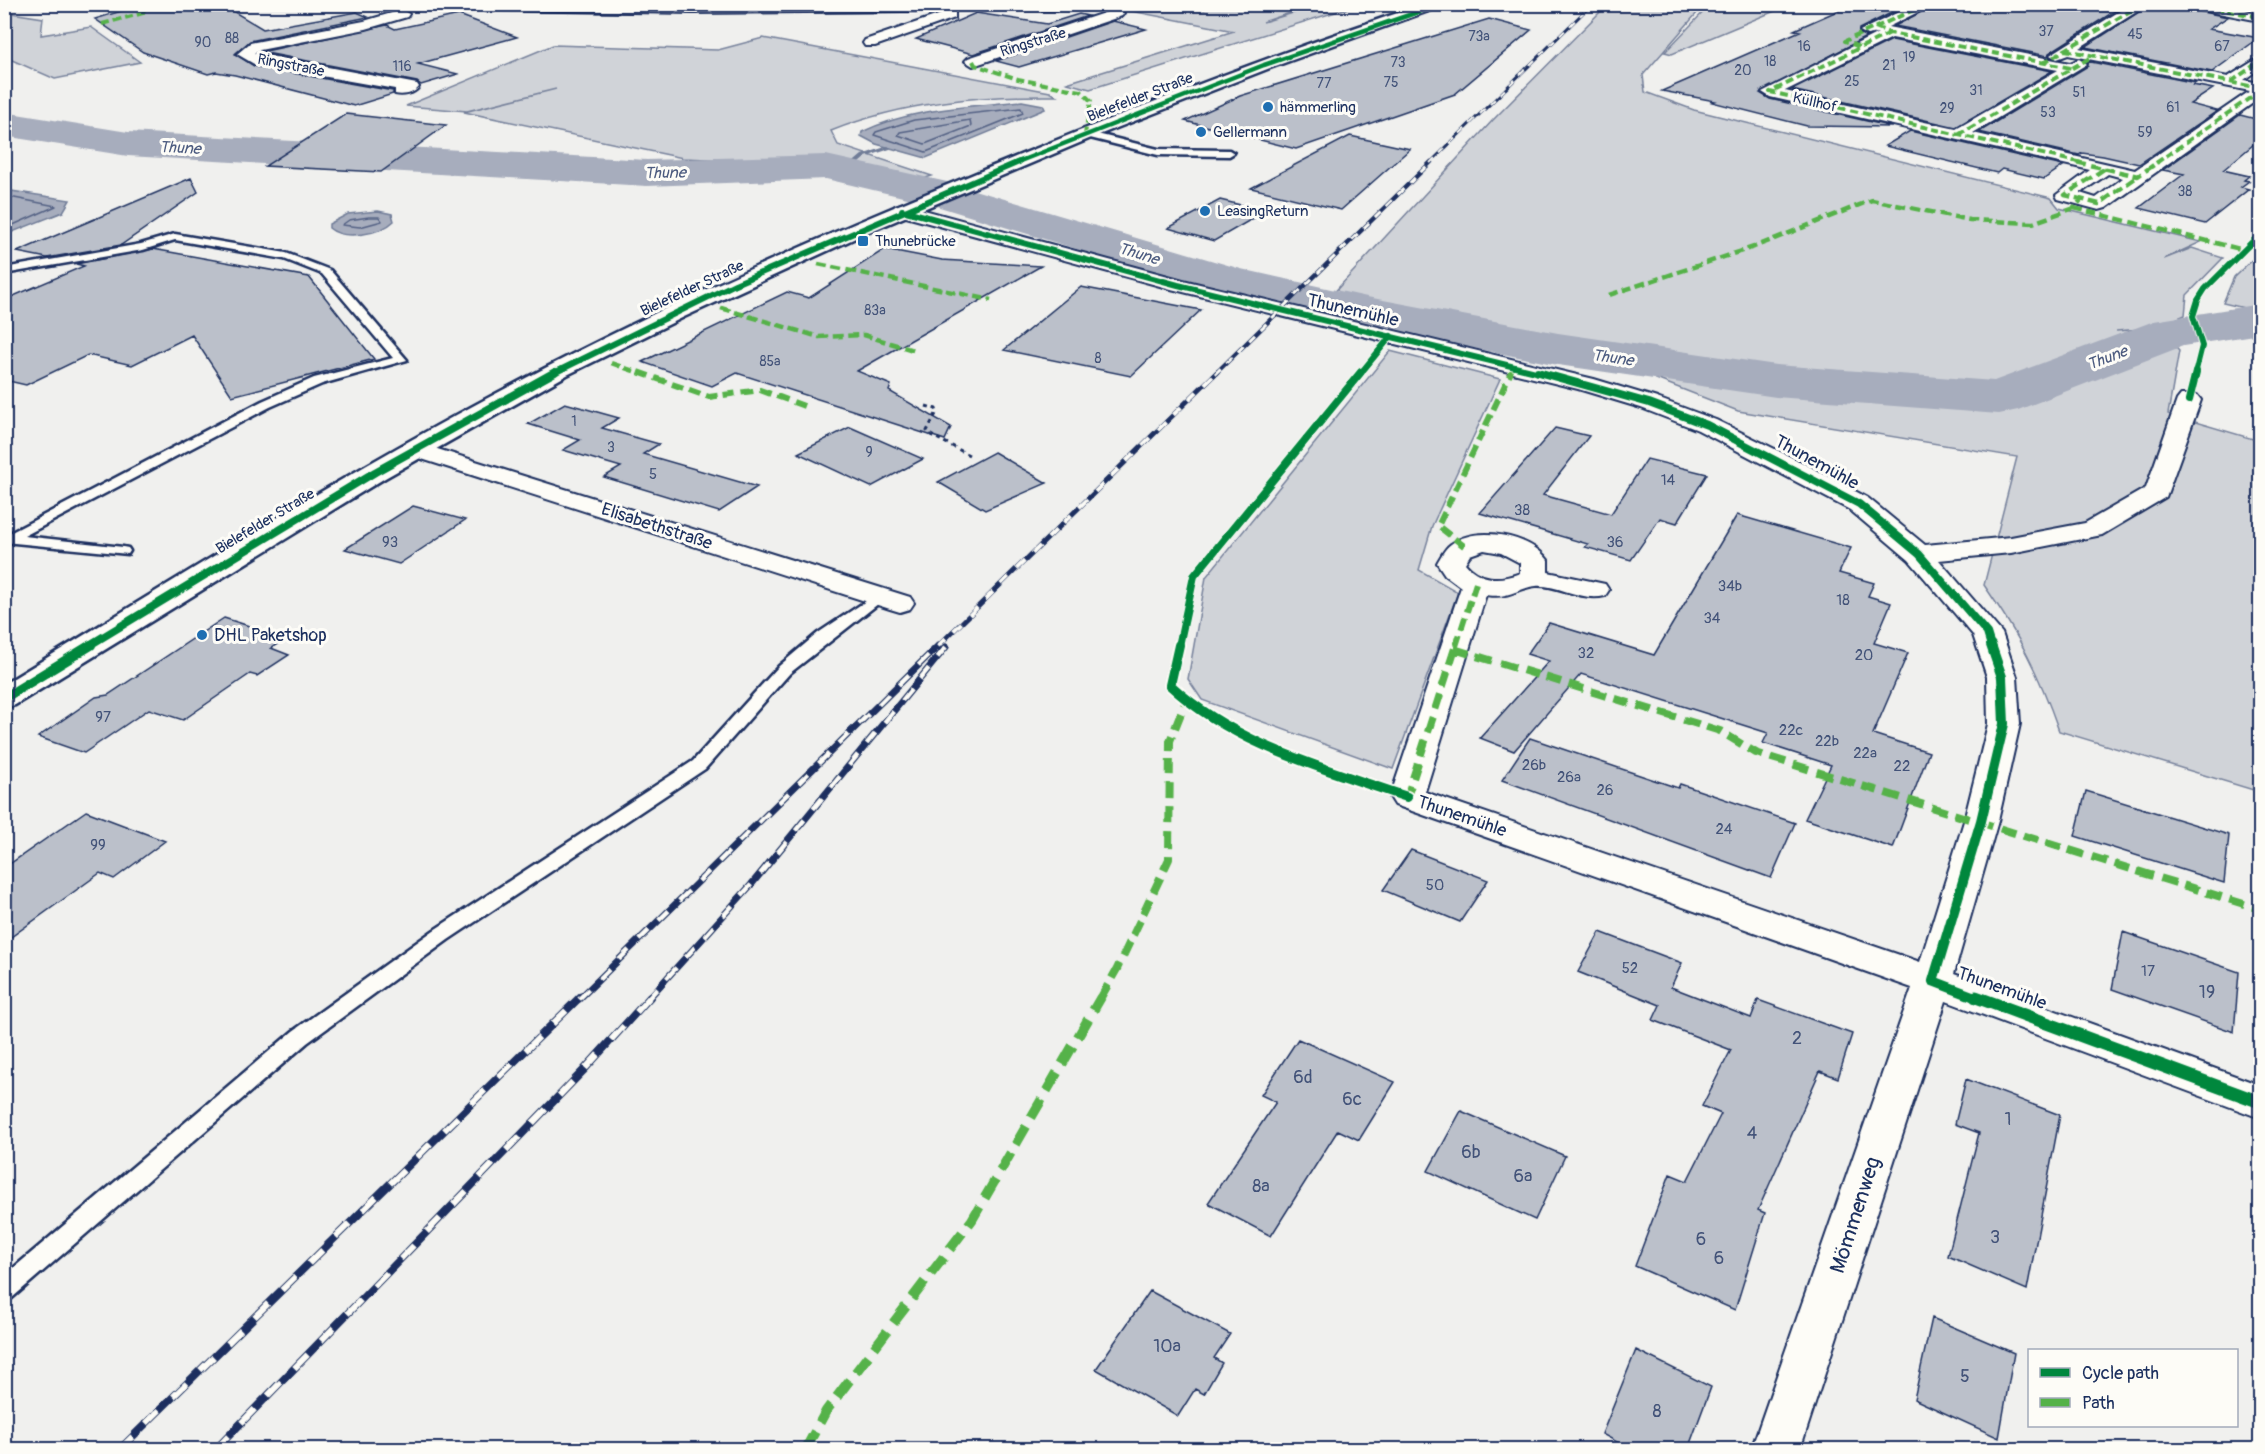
<svg xmlns="http://www.w3.org/2000/svg" width="2265" height="1454" font-family="Pangolin,sans-serif">
<rect width="100%" height="100%" fill="#f0f0ee"/>
<filter id="ink" filterUnits="userSpaceOnUse"><feTurbulence type="fractalNoise" baseFrequency=".0167" numOctaves="2"/><feDisplacementMap in="SourceGraphic" scale="12" xChannelSelector="R" yChannelSelector="G"/><feConvolveMatrix kernelMatrix="1 2 1 2 8 2 1 2 1" color-interpolation-filters="sRGB"/></filter>
<g filter="url(#ink)">
<path fill="#d0d3d8" stroke="#76819b" stroke-width="1.5" d="M 1235,4 L 1313,5 L 1263,22 L 1320,5 L 1358,5 L 1090,89 L 1067,83 L 1234,31 L 1131,11 L 1133,10 Z
M 1607,5 L 1704,5 L 1643,75 L 1645,92 L 1694,110 L 2051,198 L 2059,208 L 2201,242 L 2164,259 L 2192,248 L 2223,258 L 2187,295 L 2185,315 L 2154,328 L 2116,331 L 2157,328 L 2179,351 L 2168,414 L 2260,441 L 2260,792 L 2059,731 C 2038,671 2020,637 1984,585 L 2017,457 L 1738,411 L 1651,377 L 1711,367 L 1539,340 L 1328,299 L 1493,120 Z
M 1710,5 L 1710,4 L 1789,5 L 1672,54 L 1665,52 Z
M 5,12 L 43,18 L 41,35 L 91,27 L 140,62 L 55,79 L 5,57 Z
M 763,38 L 1050,92 L 1057,96 C 980,95 903,102 831,131 L 838,145 L 932,176 L 916,181 L 829,164 L 683,158 L 464,112 L 556,89 L 467,111 L 406,106 L 553,45 L 718,50 Z
M 2260,252 L 2260,310 L 2257,311 L 2223,303 L 2234,277 Z
M 1390,351 L 1500,379 L 1432,526 L 1419,570 L 1458,592 L 1393,769 L 1202,700 L 1188,679 L 1206,577 Z"/>
<path fill="#a7adbd" stroke="#6f7b97" stroke-width="1.5" d="M 1022,101 L 1043,105 L 1045,109 L 926,158 L 876,144 L 861,136 L 862,132 C 911,108 969,107 1022,101 Z
M 4,190 L 5,190 L 70,200 L 63,212 L 5,235 Z
M 378,211 L 392,214 L 394,221 C 381,234 344,241 329,228 L 329,224 L 348,214 Z"/>
<g fill="none" stroke-linecap="round" stroke-linejoin="round">
<path stroke="#536184" stroke-width="1.5" d="M 1021,108 L 1023,113 L 926,152 L 874,135 L 876,132 L 914,120 Z
M 970,120 L 971,126 L 925,144 L 898,135 L 900,132 Z
M 4,196 L 56,206 L 4,229
M 369,217 L 379,217 L 382,221 L 360,227 L 342,225 L 349,220 Z"/>
<path fill="#6f7b97" fill-rule="evenodd" d="M 888,146 L 891,148 L 890,149 L 866,157 L 847,173 L 842,172 L 862,155 Z"/>
<path fill="#a7adbd" fill-rule="evenodd" d="M 4,112 L 128,132 L 647,160 L 826,155 L 947,182 L 1241,269 L 1367,297 L 1558,333 L 1776,365 L 1994,381 L 2154,321 L 2260,304 L 2260,334 L 2183,346 L 2018,410 L 1999,414 L 1776,397 L 1558,365 L 1367,327 L 1213,291 L 920,201 L 826,179 L 647,186 L 128,156 L 4,136 Z"/>
</g>
<path fill="#bbc0ca" stroke="#1b2f5e" stroke-width="1.5" d="M 144,4 L 221,4 L 263,29 L 357,12 L 368,17 L 250,41 L 235,54 L 254,66 L 393,91 L 393,94 L 354,106 L 235,75 L 216,72 L 208,74 L 143,52 L 95,19 Z
M 1853,4 L 1909,4 L 1859,29 L 1859,33 L 1866,37 L 1760,93 L 1770,99 L 1893,127 L 1807,126 L 1712,102 L 1715,101 L 1662,91 L 1800,31 L 1794,30 Z
M 1936,4 L 2126,4 L 2049,53 L 2048,56 L 1895,26 Z
M 2151,4 L 2183,4 L 2192,10 L 2228,17 L 2209,29 L 2259,38 L 2212,72 L 2085,47 Z
M 976,13 L 1047,24 L 1079,14 L 1088,16 L 973,54 L 916,39 Z
M 459,15 L 517,37 L 418,64 L 458,74 L 421,85 L 417,82 L 261,52 L 387,25 L 395,29 Z
M 1489,19 L 1531,30 L 1455,94 L 1296,149 L 1185,121 L 1240,96 Z
M 1113,21 L 1146,29 L 1019,67 L 996,61 Z
M 1892,40 L 2052,71 L 1956,127 L 1792,90 Z
M 2086,61 L 2196,83 L 2193,85 L 2213,89 L 2190,104 L 2217,111 L 2139,164 L 2103,156 L 2082,153 L 2079,155 L 1979,132 L 2088,66 Z
M 346,114 L 446,125 L 381,172 L 265,166 Z
M 2240,115 L 2260,120 L 2260,139 L 2223,170 L 2249,176 L 2244,180 L 2249,181 L 2241,187 L 2249,189 L 2205,224 L 2139,208 L 2184,174 L 2163,170 Z
M 1910,131 L 2063,166 L 2044,179 L 2002,169 L 1997,173 L 1885,146 Z
M 1350,136 L 1410,149 L 1341,210 L 1251,188 Z
M 191,178 L 198,192 L 121,245 L 47,258 L 17,252 Z
M 1220,200 L 1266,211 L 1214,241 L 1168,228 Z
M 153,249 L 309,277 L 374,359 L 232,396 L 192,335 L 132,365 L 88,355 L 26,385 L 4,380 L 4,300 L 84,266 L 76,264 Z
M 885,249 L 942,260 L 1041,266 L 857,371 L 891,385 L 889,391 L 951,427 L 945,440 L 737,373 L 712,386 L 642,362 L 787,292 L 809,298 Z
M 1081,287 L 1201,310 L 1131,376 L 1004,350 Z
M 565,403 L 619,418 L 602,428 L 659,444 L 643,454 L 757,487 L 719,512 L 604,477 L 621,467 L 563,450 L 580,440 L 528,424 Z
M 850,427 L 923,459 L 871,487 L 798,453 Z
M 1555,428 L 1589,436 L 1543,495 L 1611,514 L 1647,459 L 1707,474 L 1677,523 L 1660,518 L 1631,560 L 1585,547 L 1588,544 L 1480,513 Z
M 994,452 L 1047,483 L 985,510 L 938,482 Z
M 413,506 L 465,520 L 399,564 L 345,549 Z
M 1737,515 L 1851,548 L 1839,573 L 1874,583 L 1868,596 L 1891,603 L 1874,643 L 1908,653 L 1873,734 L 1929,752 L 1893,848 L 1805,819 L 1831,765 L 1763,743 L 1768,733 L 1581,674 L 1514,751 L 1480,738 L 1549,661 L 1527,654 L 1549,623 L 1654,655 Z
M 224,618 L 287,638 L 271,648 L 289,655 L 257,676 L 250,674 L 183,720 L 149,709 L 84,753 L 38,737 L 96,697 L 108,695 Z
M 1530,738 L 1678,788 L 1680,784 L 1795,823 L 1771,878 L 1502,780 Z
M 2086,791 L 2229,835 L 2224,883 L 2075,836 Z
M 86,811 L 165,841 L 114,879 L 100,873 L 4,942 L 4,868 Z
M 1411,850 L 1488,880 L 1460,922 L 1383,890 Z
M 1600,932 L 1682,963 L 1671,987 L 1751,1018 L 1758,1000 L 1852,1034 L 1838,1078 L 1820,1071 L 1758,1210 L 1765,1213 L 1735,1310 L 1635,1266 L 1670,1174 L 1687,1181 L 1721,1114 L 1702,1106 L 1731,1050 L 1653,1020 L 1660,1005 L 1578,972 Z
M 2123,932 L 2239,972 L 2234,1032 L 2112,989 Z
M 1298,1039 L 1395,1082 L 1359,1140 L 1338,1130 L 1271,1236 L 1208,1203 L 1276,1102 L 1261,1095 Z
M 1966,1079 L 2060,1115 L 2027,1290 L 1948,1256 L 1979,1133 L 1955,1124 Z
M 1461,1111 L 1565,1156 L 1535,1220 L 1428,1171 Z
M 1150,1291 L 1230,1334 L 1214,1358 L 1222,1363 L 1204,1394 L 1195,1389 L 1178,1416 L 1096,1369 Z
M 1932,1318 L 2014,1353 L 1999,1438 L 1914,1399 Z
M 1636,1350 L 1711,1387 L 1688,1449 L 1630,1449 L 1602,1434 Z"/>
<g fill="none" stroke-linecap="round" stroke-linejoin="round">
<g stroke="#1b2f5e" stroke-width="5">
<path id="lane" d="M 1085,131 L 1158,149 L 1229,150 L 1234,153 L 1229,156 L 1158,155 L 1082,136 L 1081,134 Z
M 175,234 L 286,253 L 330,270 L 407,360 L 322,384 L 270,407 L 24,536 L 123,547 L 128,548 L 130,551 L 128,554 L 4,542 L 4,536 L 262,401 L 314,378 L 393,358 L 322,274 L 284,259 L 175,240 L 143,250 L 4,274 L 4,268 L 141,244 Z
M 878,593 L 885,597 L 883,600 L 790,673 L 705,769 L 448,940 L 307,1043 L 12,1298 L 4,1301 L 4,1276 L 293,1031 L 434,930 L 693,761 L 779,666 L 818,633 Z"/>
</g>
<g stroke="#1b2f5e" stroke-width="4">
<path id="street" d="M 362,4 L 1211,4 L 1204,8 L 1118,9 L 1124,13 L 1122,16 L 973,66 L 965,61 L 968,58 L 1116,9 L 693,13 L 369,8 Z
M 1915,4 L 1934,4 L 1888,27 L 2070,63 L 2079,59 L 2087,64 L 1973,133 L 2135,170 L 2250,91 L 2068,55 L 2057,59 L 2050,55 L 2131,4 L 2149,4 L 2079,48 L 2228,77 L 2260,57 L 2260,68 L 2244,80 L 2260,83 L 2260,98 L 2106,208 L 2099,210 L 2058,199 L 2056,195 L 2090,170 L 1770,97 L 1762,92 L 1878,33 L 1867,35 L 1860,31 ZM 1892,38 L 2058,70 L 1956,129 L 1785,91 ZM 2108,174 L 2123,178 L 2096,198 L 2080,193 Z
M 2185,4 L 2216,4 L 2260,13 L 2260,21 L 2192,8 Z
M 402,10 L 409,14 L 407,17 L 366,29 L 260,50 L 254,53 L 417,84 L 419,87 C 414,94 403,96 395,94 L 395,89 L 254,64 L 237,54 L 250,43 L 364,21 Z
M 950,11 L 955,12 L 955,18 L 875,46 L 865,46 L 863,43 L 865,40 Z
M 902,204 L 1183,280 L 1594,379 L 1657,398 L 1716,420 L 1805,464 L 1868,498 L 1925,545 L 2011,537 L 2085,523 L 2146,488 L 2177,400 L 2181,395 L 2197,395 L 2201,400 L 2166,497 L 2102,535 L 2011,553 L 1939,560 L 2002,633 L 2017,677 L 2020,724 L 1998,821 L 1954,974 L 2260,1085 L 2260,1118 L 1946,1001 L 1800,1450 L 1751,1450 L 1912,988 L 1395,805 L 1390,797 L 1461,587 L 1445,575 L 1437,563 C 1441,556 1445,548 1451,544 C 1476,525 1530,535 1548,560 L 1548,572 L 1605,584 L 1609,590 L 1605,596 C 1581,602 1557,584 1536,586 C 1517,588 1511,599 1486,595 L 1425,792 L 1920,962 L 1964,821 L 1988,724 L 1987,677 L 1973,635 L 1909,560 L 1850,510 L 1698,430 L 1641,408 L 1578,389 L 1171,289 L 895,214 L 893,210 L 895,206 ZM 1484,550 L 1501,553 L 1520,563 L 1520,573 C 1499,581 1480,581 1465,563 L 1470,555 Z
M 415,442 L 910,597 L 914,603 L 910,609 L 900,612 L 890,609 L 406,454 L 403,449 L 406,444 Z"/>
</g>
<g stroke="#1b2f5e" stroke-width="5">
<path id="secondary" d="M 1425,4 L 1448,4 L 1270,68 L 1096,136 L 862,235 L 684,317 L 567,375 L 385,478 L 15,705 L 4,708 L 4,684 C 185,574 364,460 553,364 C 685,296 820,237 957,181 C 1111,117 1266,56 1425,4 Z"/>
</g>
<path stroke="#1b2f5e" stroke-width="3" stroke-dasharray="4 4" stroke-linecap="butt" d="M 926,406 L 936,409 L 937,412 L 927,431 L 929,434 L 969,455"/>
<use href="#lane" fill="#fdfcf7" fill-rule="evenodd"/>
<use href="#street" fill="#fdfcf7" fill-rule="evenodd"/>
<use href="#secondary" fill="#fdfcf7" fill-rule="evenodd"/>
<g stroke="#1b2f5e" stroke-width="3">
<path id="rail-far4" d="M 1430,163 L 1592,4"/>
</g>
<g stroke="#1b2f5e" stroke-width="4.5">
<path id="rail-far3" d="M 1215,374 L 1431,162"/>
</g>
<g stroke="#1b2f5e" stroke-width="5">
<path id="rail-far2" d="M 938,646 L 1217,372"/>
</g>
<g stroke="#1b2f5e" stroke-width="7">
<path id="rail-far1" d="M 579,999 L 939,645
M 648,999 L 751,885 L 946,647"/>
</g>
<g stroke="#1b2f5e" stroke-width="8">
<path id="rail" d="M 119,1450 L 580,997
M 215,1450 L 583,1071 L 650,997"/>
</g>
<use href="#rail-far4" stroke="#fdfcf7" stroke-width="2" stroke-dasharray="7" stroke-linecap="butt"/>
<use href="#rail-far3" stroke="#fdfcf7" stroke-width="3" stroke-dasharray="8" stroke-linecap="butt"/>
<use href="#rail-far2" stroke="#fdfcf7" stroke-width="4" stroke-dasharray="11" stroke-linecap="butt"/>
<use href="#rail-far1" stroke="#fdfcf7" stroke-width="4.5" stroke-dasharray="14" stroke-linecap="butt"/>
<use href="#rail" stroke="#fdfcf7" stroke-width="6" stroke-dasharray="19" stroke-linecap="butt"/>
<path stroke="#55b248" stroke-width="4" stroke-dasharray="8 4" stroke-linecap="butt" d="M 1395,4 L 1391,7 L 1399,9
M 2192,4 L 2260,17
M 102,24 L 147,12 L 142,10
M 1875,27 L 1890,33 L 2071,68
M 1890,33 L 1770,92 L 2082,163
M 1859,47 L 1845,41 L 1927,4
M 2065,50 L 2260,88
M 973,61 L 975,65 L 1018,79 L 1081,91 L 1091,101 L 1085,134
M 2043,63 L 2142,4
M 2231,82 L 2260,61
M 1958,135 L 2093,56
M 2156,163 L 2260,91"/>
<path stroke="#55b248" stroke-width="4.5" stroke-dasharray="10 4.5" stroke-linecap="butt" d="M 2076,162 L 2138,176 L 2158,162
M 2104,169 L 2065,195 L 2099,204 L 2138,176
M 2074,208 L 2244,250
M 818,264 L 991,300
M 1609,295 L 1754,247 L 1872,200 L 1970,220 L 2033,223 L 2074,208 L 2082,199
M 721,308 L 819,337 L 864,335 L 913,350
M 611,363 L 642,374
M 1510,374 L 1514,366"/>
<path stroke="#55b248" stroke-width="6" stroke-dasharray="12 6" stroke-linecap="butt" d="M 638,372 L 709,397 L 760,390 L 804,406
M 1464,546 L 1438,526 L 1511,372
M 1456,646 L 1476,583"/>
<path stroke="#55b248" stroke-width="8" stroke-dasharray="16 8" stroke-linecap="butt" d="M 1454,649 L 1720,731 L 1756,753 L 2260,909
M 1403,796 L 1407,797 L 1456,645
M 1100,999 L 1117,969 L 1169,859 L 1170,741 L 1185,703"/>
<path stroke="#55b248" stroke-width="10" stroke-dasharray="21 10" stroke-linecap="butt" d="M 805,1450 L 826,1411 L 972,1220 L 1101,997"/>
<g stroke="#fdfcf7" stroke-width="6">
<path id="cycleway-far4" d="M 1015,163 L 1264,65 L 1441,4"/>
</g>
<g stroke="#fdfcf7" stroke-width="8">
<path id="cycleway-far3" d="M 902,210 L 1178,285 L 1544,374
M 552,374 L 735,284 L 1019,162
M 1360,374 L 1391,336
M 2195,374 L 2202,346 L 2193,316 L 2198,300 L 2205,289 L 2260,234"/>
</g>
<g stroke="#fdfcf7" stroke-width="10">
<path id="cycleway-far2" d="M 1538,372 L 1649,403 L 1707,425 L 1859,504 L 1919,554 L 1987,633 L 1991,646
M 2189,400 L 2196,372
M 88,646 L 375,472 L 555,372
M 1179,646 L 1194,576 L 1361,372"/>
</g>
<g stroke="#fdfcf7" stroke-width="14">
<path id="cycleway-far1" d="M 1179,645 L 1170,685 C 1236,746 1324,768 1407,797
M 4,698 L 91,645
M 1980,999 L 1933,981 L 1981,821 L 2004,724 L 2002,677 L 1991,645"/>
</g>
<g stroke="#fdfcf7" stroke-width="16">
<path id="cycleway" d="M 1976,997 L 2260,1102"/>
</g>
<use href="#cycleway-far4" stroke="#00873e" stroke-width="4.5"/>
<use href="#cycleway-far3" stroke="#00873e" stroke-width="6"/>
<use href="#cycleway-far2" stroke="#00873e" stroke-width="8"/>
<use href="#cycleway-far1" stroke="#00873e" stroke-width="10"/>
<use href="#cycleway" stroke="#00873e" stroke-width="13"/>
</g>
</g>
<g fill="#1f6fb2" stroke="#fdfcf7" stroke-width="2">
<circle cx="1268" cy="107" r="6"/>
<circle cx="1201" cy="132" r="6"/>
<circle cx="1205" cy="211" r="6"/>
<rect x="857" y="235" width="12" height="12" rx="3"/>
<circle cx="202" cy="635" r="6"/>
</g>
<g text-anchor="middle" stroke-width="6" stroke-linejoin="round" paint-order="stroke">
<g font-size="14" fill="#435379">
<text x="2046" y="36">37</text>
<text x="2135" y="39">45</text>
<text x="1479" y="41">73a</text>
<text x="232" y="43">88</text>
<text x="203" y="47">90</text>
<text x="1804" y="51">16</text>
<text x="2222" y="51">67</text>
<text x="1909" y="62">19</text>
<text x="1770" y="66">18</text>
<text x="1398" y="67">73</text>
<text x="1889" y="70">21</text>
<text x="402" y="71">116</text>
<text x="1743" y="75">20</text>
<text x="1852" y="86">25</text>
<text x="1391" y="87">75</text>
<text x="1324" y="88">77</text>
<text x="1976" y="95">31</text>
<text x="2079" y="97">51</text>
<text x="2173" y="112">61</text>
<text x="1947" y="113">29</text>
<text x="2048" y="117">53</text>
<text x="2145" y="137">59</text>
<text x="2185" y="196">38</text>
<text x="875" y="315">83a</text>
<text x="1098" y="363">8</text>
<text x="770" y="366">85a</text>
<text x="574" y="426">1</text>
<text x="611" y="452">3</text>
<text x="869" y="457">9</text>
</g>
<g font-size="15" fill="#1b2f5e" stroke="#fdfcf7">
<text transform="translate(1033 42) rotate(-17)" y="5">Ringstraße</text>
<text transform="translate(291 65) rotate(11)" y="5">Ringstraße</text>
<text transform="translate(1140 97) rotate(-21)" y="5">Bielefelder Straße</text>
<text transform="translate(1815 102) rotate(13)" y="5">Küllhof</text>
<text transform="translate(692 288) rotate(-25)" y="5">Bielefelder Straße</text>
<text transform="translate(265 521) rotate(-31)" y="5">Bielefelder Straße</text>
</g>
<g font-size="15" fill="#1b2f5e" stroke="#fdfcf7" text-anchor="start">
<text x="1280" y="112">hämmerling</text>
<text x="1213" y="137">Gellermann</text>
<text x="1217" y="216">LeasingReturn</text>
<text x="875" y="246">Thunebrücke</text>
</g>
<g font-size="15" fill="#435379">
<text x="653" y="479">5</text>
<text x="1668" y="485">14</text>
<text x="1522" y="515">38</text>
<text x="390" y="547">93</text>
<text x="1615" y="547">36</text>
<text x="1730" y="591">34b</text>
<text x="1843" y="605">18</text>
<text x="1712" y="623">34</text>
<text x="1586" y="658">32</text>
<text x="1864" y="660">20</text>
<text x="103" y="722">97</text>
<text x="1791" y="735">22c</text>
<text x="1827" y="746">22b</text>
<text x="1865" y="758">22a</text>
<text x="1534" y="770">26b</text>
<text x="1902" y="771">22</text>
<text x="1569" y="782">26a</text>
<text x="1605" y="795">26</text>
<text x="1724" y="834">24</text>
<text x="98" y="850">99</text>
<text x="1435" y="890">50</text>
<text x="1630" y="973">52</text>
<text x="2148" y="976">17</text>
</g>
<g font-size="16" font-style="italic" fill="#4c5b7f" stroke="#fdfcf7">
<text transform="translate(180 147) rotate(3)" y="6">Thune</text>
<text transform="translate(665 172) rotate(-1)" y="6">Thune</text>
<text transform="translate(1139 253) rotate(17)" y="6">Thune</text>
<text transform="translate(1613 357) rotate(8)" y="6">Thune</text>
<text transform="translate(2107 357) rotate(-21)" y="6">Thune</text>
</g>
<g font-size="18" fill="#1b2f5e" stroke="#fdfcf7">
<text transform="translate(1353 310) rotate(13)" y="6">Thunemühle</text>
<text transform="translate(1817 462) rotate(29)" y="6">Thunemühle</text>
<text transform="translate(657 526) rotate(18)" y="6">Elisabethstraße</text>
<text transform="translate(1462 816) rotate(19)" y="6">Thunemühle</text>
<text transform="translate(2002 988) rotate(20)" y="6">Thunemühle</text>
</g>
<g font-size="18" fill="#1b2f5e" stroke="#fdfcf7" text-anchor="start">
<text x="214" y="641">DHL Paketshop</text>
</g>
<g font-size="18" fill="#435379">
<text x="2207" y="998">19</text>
<text x="1797" y="1044">2</text>
<text x="1303" y="1083">6d</text>
<text x="1352" y="1105">6c</text>
<text x="2008" y="1125">1</text>
<text x="1752" y="1139">4</text>
<text x="1471" y="1158">6b</text>
<text x="1523" y="1182">6a</text>
<text x="1261" y="1192">8a</text>
<text x="1995" y="1243">3</text>
<text x="1701" y="1245">6</text>
<text x="1719" y="1264">6</text>
<text x="1167" y="1352">10a</text>
<text x="1965" y="1382">5</text>
<text x="1657" y="1417">8</text>
</g>
<g font-size="21" fill="#1b2f5e" stroke="#fdfcf7">
<text transform="translate(1855 1215) rotate(-72)" y="7">Mömmenweg</text>
</g>
</g>
<rect width="2265" height="1454" fill="none" stroke="#fdfcf7" stroke-width="24"/>
<rect x="12" y="12" width="2241" height="1430" fill="none" stroke="#1b2f5e" stroke-width="2" filter="url(#ink)"/>
<rect x="2028" y="1349" width="210" height="78" fill="#fdfcf7" stroke="#a3aaba" stroke-width="1.5"/>
<rect x="2040" y="1368" width="30" height="9" fill="#00873e" stroke="#a3aaba" stroke-width="1.5"/>
<text x="2082" y="1379" font-size="18" fill="#1b2f5e">Cycle path</text>
<rect x="2040" y="1398" width="30" height="9" fill="#55b248" stroke="#a3aaba" stroke-width="1.5"/>
<text x="2082" y="1409" font-size="18" fill="#1b2f5e">Path</text>
</svg>
